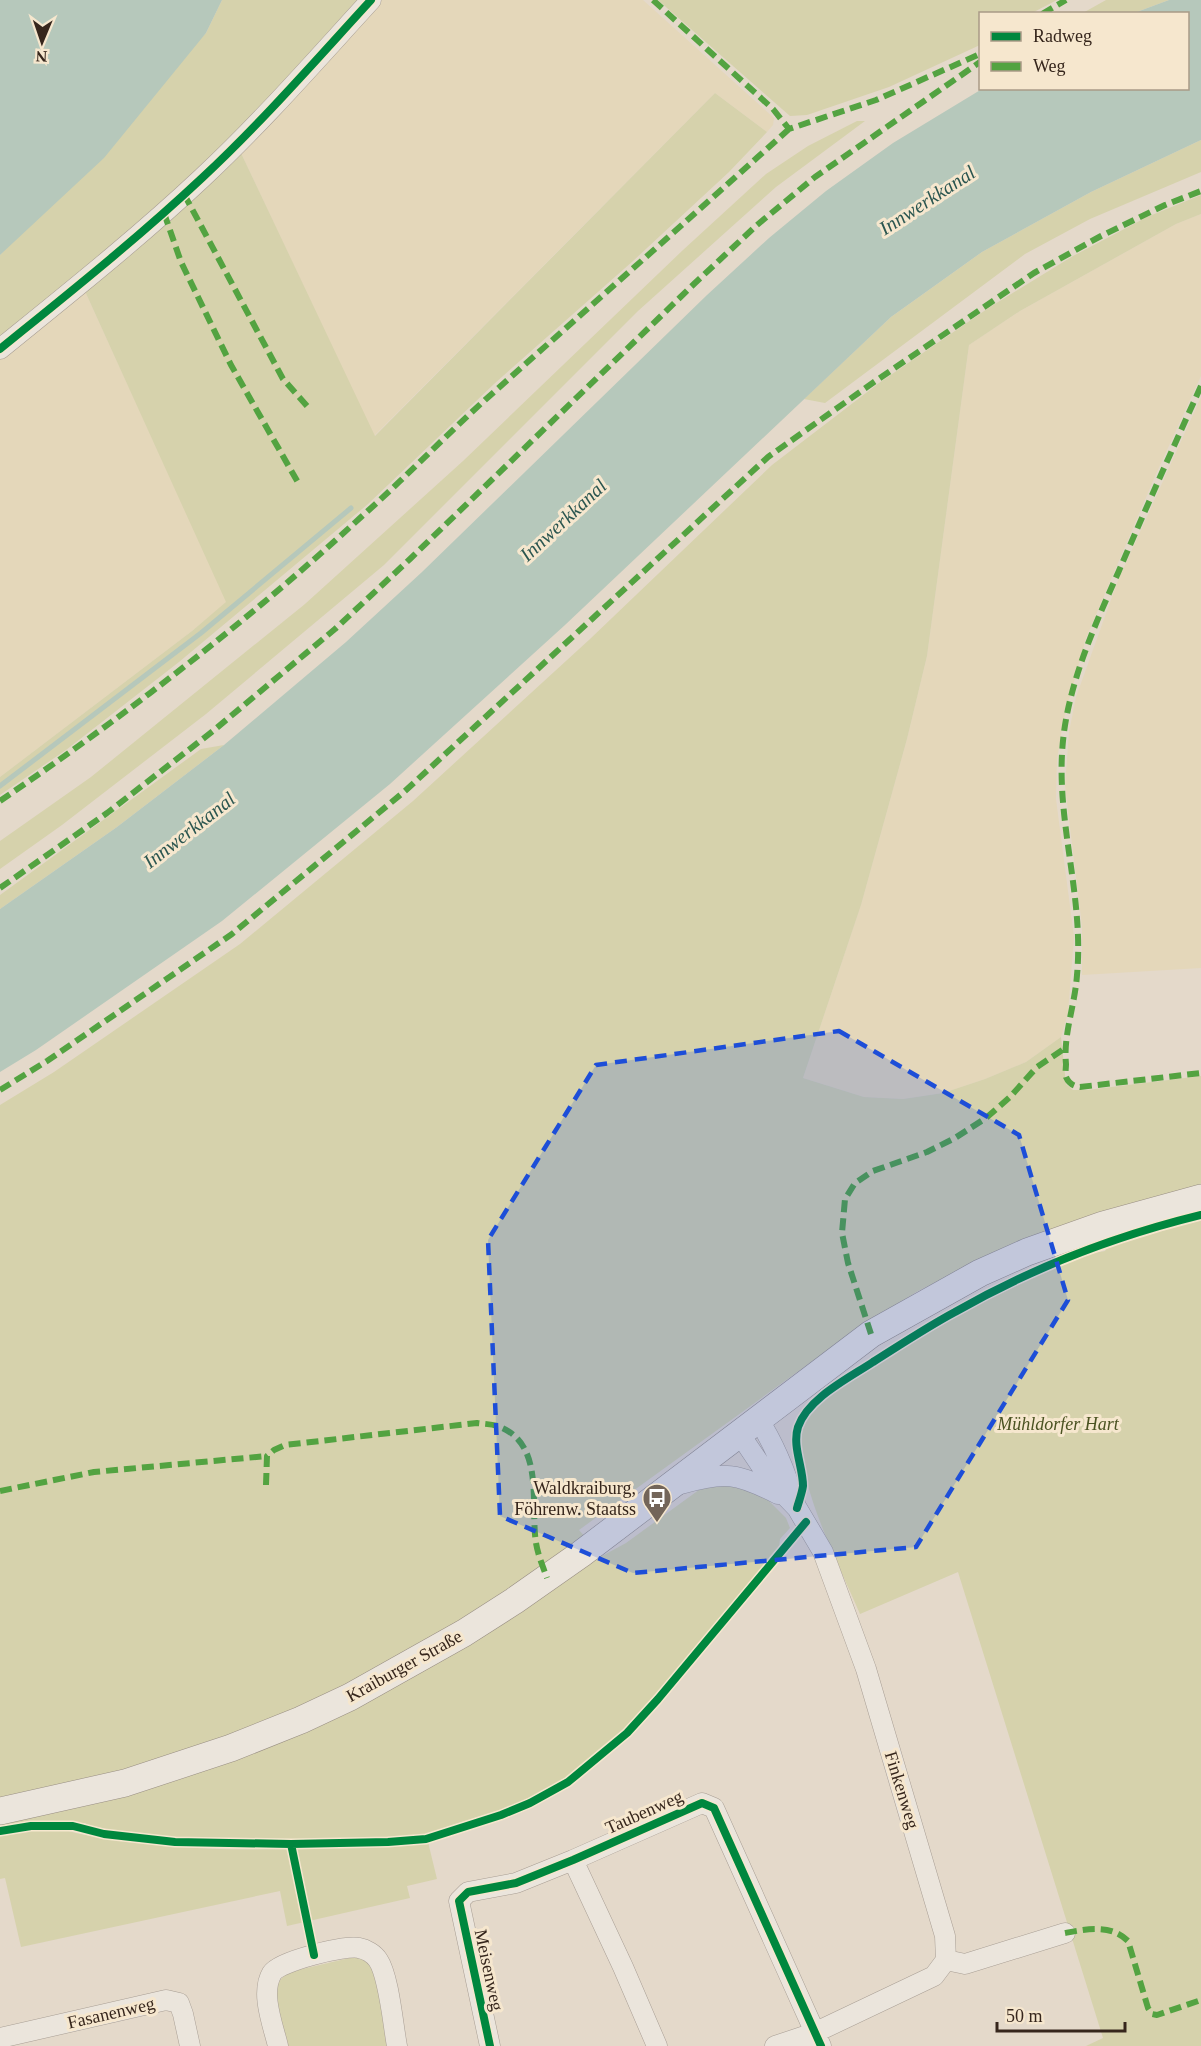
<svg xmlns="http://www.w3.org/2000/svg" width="1201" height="2046" font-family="'Times New Roman',serif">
<rect width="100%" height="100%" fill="#e4d9ca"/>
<path fill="#e4d7ba" d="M 382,0 L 643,0 L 774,118 L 773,125 L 767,132 L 715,93 L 374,436 L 240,151 Z
M 1201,214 L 1201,376 L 1156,474 L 1086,638 L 1063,722 L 1057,760 L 1056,799 L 1074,937 L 1068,1013 L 1061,1037 L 1026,1062 L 985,1079 L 943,1093 L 903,1099 L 864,1097 L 803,1078 L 861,905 L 907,739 L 927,656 L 969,345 L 1020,311 L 1176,224 Z
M 84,289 L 227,602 L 192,631 L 0,777 L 0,356 Z
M 1201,397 L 1201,968 L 1082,975 L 1082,926 L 1065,786 L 1069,732 L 1076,697 L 1117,583 Z"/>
<path fill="#d6d2ac" d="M 222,0 L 361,0 L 190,181 L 0,342 L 0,255 L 206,33 Z
M 658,0 L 1057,0 L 1032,13 L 980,14 L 980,45 L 889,87 L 807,115 L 790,116 Z
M 1106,0 L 1169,0 L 1134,13 L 1081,14 Z
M 715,93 L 767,132 L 729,172 L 633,261 L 494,384 L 368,504 L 179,662 L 66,750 L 0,795 L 0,777 L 192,631 L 226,602 L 84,289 L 240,151 L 375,436 Z
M 857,121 L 865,121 L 776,187 L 638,311 L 384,565 L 206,714 L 62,825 L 0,869 L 0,841 L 91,777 L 305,604 L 463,461 L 683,250 L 766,174 L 808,146 Z
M 1201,140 L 1201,172 L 1090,219 L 1025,254 L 825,403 L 804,399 L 891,317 L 982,252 L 1091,192 Z
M 1201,195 L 1201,214 L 1176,224 L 1020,311 L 969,345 L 927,656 L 907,739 L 861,905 L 803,1078 L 864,1097 L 903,1099 L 943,1093 L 985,1079 L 1026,1062 L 1061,1037 L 1066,1084 L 1073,1090 L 1087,1090 L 1201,1076 L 1201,1190 L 985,1258 L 918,1291 L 854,1331 L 579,1530 L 602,1556 L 626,1543 L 707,1484 L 742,1485 L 769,1501 L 786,1518 L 790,1528 L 780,1539 L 779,1548 C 750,1583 721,1618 692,1653 C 660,1693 627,1734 586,1765 C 546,1794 489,1819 442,1832 C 403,1842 360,1840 320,1840 C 242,1840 165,1841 89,1826 L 85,1823 L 52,1826 C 83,1837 118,1840 150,1844 C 242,1855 335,1847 428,1842 L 437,1879 L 407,1886 L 410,1898 L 287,1926 L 280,1891 L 21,1947 L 5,1878 L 0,1879 L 0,1105 L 54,1072 L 240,944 L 413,801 L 590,639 L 772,465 L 879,383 L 990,307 L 1073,256 L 1147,217 Z
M 224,745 L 117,827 L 0,909 L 0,895 L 201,749 Z
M 1201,1219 L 1201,2046 L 1086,2046 L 1103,2038 L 958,1572 L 860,1614 C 841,1569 791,1474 803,1427 C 807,1412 822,1402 833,1393 C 913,1341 993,1289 1083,1255 C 1090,1252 1098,1253 1105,1251 L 1108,1246 Z
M 358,1956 L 366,1959 L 376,1971 L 390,2046 L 284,2046 C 279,2022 262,1981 294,1971 Z"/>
<path fill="#b6c8bb" d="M 0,0 L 222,0 L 206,33 L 104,158 L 0,255 Z
M 1169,0 L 1201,0 L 1201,140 L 1091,192 L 982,252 L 891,317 L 565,625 L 390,784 L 222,921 L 36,1050 L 0,1072 L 0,909 L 117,827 L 224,745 L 346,642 L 422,572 L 707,295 L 769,238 L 826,191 L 893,143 L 982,89 L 1188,88 L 1188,14 L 1134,13 Z"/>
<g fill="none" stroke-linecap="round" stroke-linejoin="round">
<path stroke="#b6c8bb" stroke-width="5" d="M 0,786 L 201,633 L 351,508"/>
<g stroke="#a89e94" stroke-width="21">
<path id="minor" d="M 0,349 C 69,293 137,239 202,178 C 262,122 316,60 371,0
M 758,1419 C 775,1445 786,1473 795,1503
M 739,1433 L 772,1482 L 797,1508 L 823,1552 L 866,1669 L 945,1936 L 946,1960
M 681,1484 C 725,1471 737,1473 778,1494
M 573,1860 L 623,1967 L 657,2046
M 946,1960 L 965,1964 L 1065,1933
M 0,2038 L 166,2000 L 179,2003 L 183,2014 L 190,2046
M 278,2046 C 273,2025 260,1993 272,1973 C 280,1961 345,1945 359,1948 C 366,1949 374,1954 378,1960 C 389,1976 393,2025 397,2046
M 490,2046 L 459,1901 L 468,1892 L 516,1883 L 573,1860 L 702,1803 L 714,1808 L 821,2046
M 775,2046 L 814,2033 L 934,1976 L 946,1960"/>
</g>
<g stroke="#988e83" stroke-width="28">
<path id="secondary" d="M 0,1811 L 125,1783 L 231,1748 L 301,1720 L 350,1697 L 464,1633 L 514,1601 L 581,1554 L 871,1334 L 980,1273 L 1027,1252 L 1103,1225 L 1201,1198"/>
</g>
<use href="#minor" stroke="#ebe5dc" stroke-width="20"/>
<use href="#secondary" stroke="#ebe5dc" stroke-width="27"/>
<path stroke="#53a341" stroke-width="6" stroke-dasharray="12 6" stroke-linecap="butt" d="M 653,0 L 773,109 L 789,129 L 876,100 L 980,54
M 1042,14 L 1066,0
M 184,194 L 283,379 L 307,406
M 164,213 L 181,262 L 231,365 L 300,486
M 1201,386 C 1173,448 1145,510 1118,573 C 1093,629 1065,691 1062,754 C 1058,828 1084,900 1077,975 C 1075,1005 1063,1035 1066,1064 C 1066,1068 1065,1073 1066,1077 C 1069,1084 1074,1086 1080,1087 L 1201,1073
M 0,801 C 126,715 248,621 360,518 C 403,480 443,438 485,400 C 586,310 688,220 789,129
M 0,888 L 107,813 L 213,731 L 335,629 L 410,559 L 695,283 L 757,225 L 815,177 L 980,62
M 0,1090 L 47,1061 L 232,934 L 405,791 L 768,457 L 874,382 L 1034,273 L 1101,236 L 1165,205 L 1201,191
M 871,1334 L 848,1263 L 842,1233 L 845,1199 L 855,1183 L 873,1171 L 927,1152 L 955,1138 L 986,1118 L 1010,1097 L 1037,1067 L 1064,1049
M 266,1485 L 267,1456 L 274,1450 L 285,1445 L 477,1423 C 484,1424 493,1424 500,1427 C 545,1445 530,1505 536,1543 C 538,1555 543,1567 547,1578
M 0,1491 L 94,1472 L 267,1456
M 1065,1933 C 1087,1929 1111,1924 1128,1941 L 1148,2008 L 1152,2014 L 1157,2015 L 1201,2000"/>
<g stroke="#f6e7ce" stroke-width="11">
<path id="cycleway" d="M 0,349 C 69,293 137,239 202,178 C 262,122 316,60 371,0
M 797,1508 C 799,1501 802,1493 803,1486 C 803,1467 792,1446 798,1427 C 808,1398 849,1378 873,1362 C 900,1345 927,1327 955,1312 C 1032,1268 1115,1236 1201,1215
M 0,1831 L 31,1826 L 73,1826 L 104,1834 L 175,1842 L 291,1844 L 388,1842 L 426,1839 L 501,1815 L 530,1803 L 568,1782 L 627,1733 L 658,1699 L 806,1522
M 291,1844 L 314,1955
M 490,2046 L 459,1901 L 468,1892 L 516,1883 L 573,1860 L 702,1803 L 714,1808 L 821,2046"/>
</g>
<use href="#cycleway" stroke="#00873e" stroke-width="8"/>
</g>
<path fill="#1d4ed8" fill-opacity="0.2" stroke="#1d4ed8" stroke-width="4.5" stroke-dasharray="12 8" stroke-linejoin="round" d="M 839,1031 L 1019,1135 L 1068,1300 L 916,1547 L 633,1573 L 500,1516 L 488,1240 L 596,1065 Z"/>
<defs>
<g id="bus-pin" transform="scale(1.5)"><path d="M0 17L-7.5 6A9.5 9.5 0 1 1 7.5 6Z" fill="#736559" stroke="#f6e7ce"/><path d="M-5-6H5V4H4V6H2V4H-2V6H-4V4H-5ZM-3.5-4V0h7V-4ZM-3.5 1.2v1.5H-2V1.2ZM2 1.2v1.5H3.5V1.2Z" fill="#fff"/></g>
</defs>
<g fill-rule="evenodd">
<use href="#bus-pin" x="657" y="1498"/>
</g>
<g text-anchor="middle" stroke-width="6" stroke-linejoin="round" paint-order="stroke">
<g font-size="18" font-style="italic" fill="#4b5322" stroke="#f6e7ce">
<text x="1058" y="1430">Mühldorfer Hart</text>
</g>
<g font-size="18" fill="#36261c" stroke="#f6e7ce" text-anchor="end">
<text x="636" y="1494">Waldkraiburg,<tspan x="636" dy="21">Föhrenw. Staatss</tspan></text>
</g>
<g font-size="18" fill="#36261c" stroke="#f6e7ce">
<text transform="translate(404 1666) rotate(-29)" y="6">Kraiburger Straße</text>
<text transform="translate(902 1790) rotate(73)" y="6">Finkenweg</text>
<text transform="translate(644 1812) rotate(-24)" y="6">Taubenweg</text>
<text transform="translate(489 1970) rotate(78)" y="6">Meisenweg</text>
<text transform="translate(111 2013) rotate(-13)" y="6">Fasanenweg</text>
</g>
<g font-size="20" font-style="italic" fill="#2b5650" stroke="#f6e7ce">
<text transform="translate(927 200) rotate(-33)" y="7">Innwerkkanal</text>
<text transform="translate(563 520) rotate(-43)" y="7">Innwerkkanal</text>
<text transform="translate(189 830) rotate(-38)" y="7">Innwerkkanal</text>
</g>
</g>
<rect x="979" y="12" width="210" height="78" fill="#f6e7ce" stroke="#a99a87" stroke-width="1.5"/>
<rect x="991" y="32" width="30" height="9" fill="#00873e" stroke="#a99a87" stroke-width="1.5"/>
<text x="1033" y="42" font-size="18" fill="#36261c">Radweg</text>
<rect x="991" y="62" width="30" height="9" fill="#53a341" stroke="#a99a87" stroke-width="1.5"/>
<text x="1033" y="72" font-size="18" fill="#36261c">Weg</text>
<g transform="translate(42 42) rotate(182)" stroke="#f6e7ce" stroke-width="4.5" paint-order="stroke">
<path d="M0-4.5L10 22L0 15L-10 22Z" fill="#36261c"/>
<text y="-9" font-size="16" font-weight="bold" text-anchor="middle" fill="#36261c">N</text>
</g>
<path d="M997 2022v9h128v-9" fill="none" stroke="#36261c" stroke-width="3"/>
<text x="1006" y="2022" font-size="18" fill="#36261c" stroke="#f6e7ce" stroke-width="4.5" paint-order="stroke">50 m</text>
</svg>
